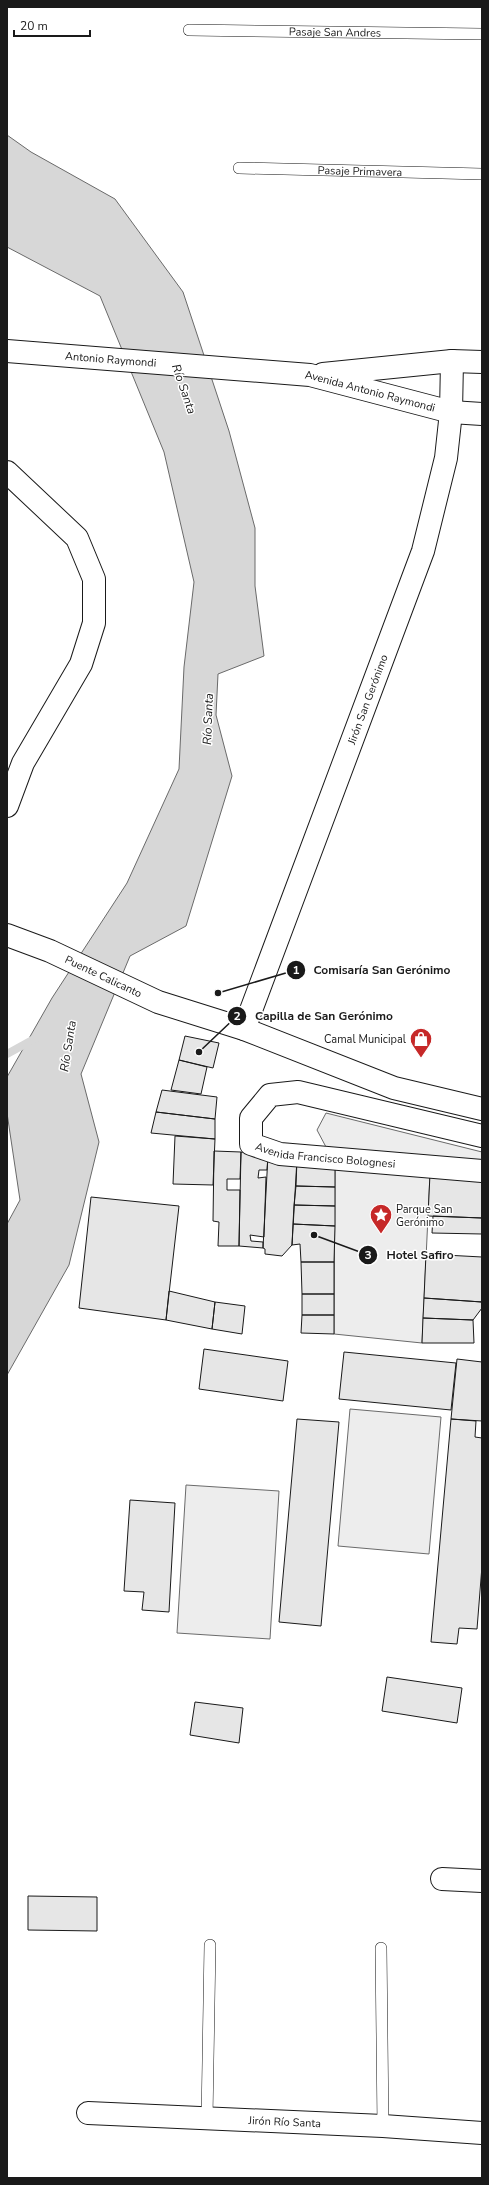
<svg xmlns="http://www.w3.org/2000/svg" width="489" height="2185" font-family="'Nunito Sans',sans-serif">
<rect width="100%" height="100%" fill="#fff"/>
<path fill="#ededed" stroke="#6a6a6a" d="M 326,1113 L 482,1152 L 482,1161 L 326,1147 L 317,1130 Z
M 335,1163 L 430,1174 L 422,1343 L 334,1334 Z
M 350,1409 L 441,1417 L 429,1554 L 338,1546 Z
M 186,1485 L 279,1491 L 270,1639 L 177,1633 Z"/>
<path fill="#d7d7d7" stroke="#6a6a6a" d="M 7,135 L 31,152 L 115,199 L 183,292 L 229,431 L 255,528 L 255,586 L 264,656 L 218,674 L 216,715 L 232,776 L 186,926 L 130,956 L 81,1074 L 99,1142 L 69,1265 L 7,1375 L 7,1224 L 20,1200 L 7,1113 L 7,1077 L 52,998 L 127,883 L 179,769 L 184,667 L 194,582 L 164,452 L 100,296 L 7,247 Z"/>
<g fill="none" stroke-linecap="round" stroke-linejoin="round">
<path stroke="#d7d7d7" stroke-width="8" d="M 7,1054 L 36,1038"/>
</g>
<path fill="#e6e6e6" stroke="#1a1a1a" d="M 185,1036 L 219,1043 L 213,1068 L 179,1060 Z
M 179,1060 L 207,1067 L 201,1094 L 171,1090 Z
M 162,1090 L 217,1097 L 215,1119 L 156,1112 Z
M 156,1112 L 215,1119 L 215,1139 L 151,1133 Z
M 175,1136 L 215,1139 L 213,1185 L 173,1184 Z
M 214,1151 L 241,1152 L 240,1179 L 227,1179 L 227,1190 L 240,1190 L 239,1246 L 218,1246 L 219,1222 L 213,1221 Z
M 241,1152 L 268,1155 L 267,1170 L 259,1170 L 258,1178 L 266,1177 L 264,1237 L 250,1235 L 251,1241 L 263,1242 L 263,1248 L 239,1246 Z
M 268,1155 L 297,1159 L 292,1245 L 282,1256 L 265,1254 L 265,1249 L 263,1248 Z
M 297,1159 L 335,1163 L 335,1187 L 296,1186 Z
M 430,1174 L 482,1177 L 482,1218 L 428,1216 Z
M 296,1186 L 335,1187 L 335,1206 L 294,1205 Z
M 91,1197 L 179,1206 L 166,1320 L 79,1308 Z
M 294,1205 L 335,1206 L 335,1226 L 293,1224 Z
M 433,1216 L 482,1218 L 482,1234 L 432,1233 Z
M 293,1224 L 335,1226 L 334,1262 L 301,1262 L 300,1244 L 292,1245 Z
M 426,1254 L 482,1257 L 482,1302 L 424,1298 Z
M 301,1262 L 334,1262 L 334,1294 L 302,1294 Z
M 169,1291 L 215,1302 L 212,1329 L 166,1320 Z
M 302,1294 L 334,1294 L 334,1315 L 302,1315 Z
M 424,1298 L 482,1302 L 482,1308 L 473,1320 L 423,1318 Z
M 215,1302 L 245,1306 L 242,1334 L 212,1329 Z
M 302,1315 L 334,1315 L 334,1334 L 301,1333 Z
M 423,1318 L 473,1320 L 474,1343 L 422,1343 Z
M 204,1349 L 288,1361 L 283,1401 L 199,1389 Z
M 344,1352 L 456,1363 L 451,1410 L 339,1399 Z
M 457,1359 L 482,1362 L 482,1421 L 451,1419 Z
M 297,1419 L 339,1422 L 321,1626 L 279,1622 Z
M 451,1419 L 476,1421 L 475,1437 L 482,1438 L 482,1566 L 477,1629 L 459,1628 L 457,1644 L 431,1642 Z
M 130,1500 L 175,1503 L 169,1612 L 142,1610 L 144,1592 L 124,1591 Z
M 387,1677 L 462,1688 L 457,1723 L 382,1711 Z
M 195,1702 L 243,1708 L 239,1743 L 190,1735 Z
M 28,1896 L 97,1897 L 97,1931 L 28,1930 Z"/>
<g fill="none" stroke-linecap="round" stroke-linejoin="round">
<g stroke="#1a1a1a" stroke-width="12">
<g id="lane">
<path id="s1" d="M 189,30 L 482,34"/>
<path id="s2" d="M 239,168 L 482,174"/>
<path d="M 381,1948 L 383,2126"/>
<path d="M 207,2119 L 210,1945"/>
</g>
</g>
<g stroke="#1a1a1a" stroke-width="24">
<g id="street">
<path id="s3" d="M 244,1029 L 423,551 L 446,458 L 451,412 L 452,361"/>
<path id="s4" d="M 482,1136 L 298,1092 L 270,1095 L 251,1118 L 251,1144 L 280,1154 L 482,1171"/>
<path d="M 442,1879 L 482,1881"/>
<path id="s5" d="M 88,2113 L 383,2126 L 482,2133"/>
</g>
</g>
<g stroke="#1a1a1a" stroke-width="24">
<g id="primary">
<path d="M 7,472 L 77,538 L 94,579 L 94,623 L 81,664 L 23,763 L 7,806"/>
<path id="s6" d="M 7,935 L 50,951 L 158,1002 L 244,1029 L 394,1088 L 482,1109"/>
</g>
</g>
<g stroke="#1a1a1a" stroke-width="24">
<g id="highway">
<path id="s7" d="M 7,351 L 310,375 L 451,412 L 482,414"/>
<path d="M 323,374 L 452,361 L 482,362"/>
</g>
</g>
<use href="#lane" stroke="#fff" stroke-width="11"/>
<use href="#street" stroke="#fff" stroke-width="22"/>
<use href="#primary" stroke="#fff" stroke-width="22"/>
<use href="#highway" stroke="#fff" stroke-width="22"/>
</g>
<defs>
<g id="shop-pin" transform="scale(1.15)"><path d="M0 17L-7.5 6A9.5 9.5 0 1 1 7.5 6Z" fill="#c62828" stroke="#fff"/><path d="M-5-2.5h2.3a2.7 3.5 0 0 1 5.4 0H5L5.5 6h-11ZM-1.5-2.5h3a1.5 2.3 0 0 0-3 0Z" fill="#fff"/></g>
<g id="sight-pin" transform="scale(1.15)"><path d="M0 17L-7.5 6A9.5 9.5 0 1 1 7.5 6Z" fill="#c62828" stroke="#fff"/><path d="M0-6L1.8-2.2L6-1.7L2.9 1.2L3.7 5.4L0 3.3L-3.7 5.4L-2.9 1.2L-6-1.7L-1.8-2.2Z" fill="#fff"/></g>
</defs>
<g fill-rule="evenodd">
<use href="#shop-pin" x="421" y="1039"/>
<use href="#sight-pin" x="381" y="1215"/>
</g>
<g text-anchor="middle" stroke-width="3" stroke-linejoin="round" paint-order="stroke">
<g font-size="11" fill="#1a1a1a" stroke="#fff">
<text dy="4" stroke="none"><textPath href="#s1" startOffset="146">Pasaje San Andres</textPath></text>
<text dy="4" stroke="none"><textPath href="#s2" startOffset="121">Pasaje Primavera</textPath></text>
<text dy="4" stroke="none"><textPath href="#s7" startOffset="104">Antonio Raymondi</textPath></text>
<text dy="4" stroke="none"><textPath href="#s7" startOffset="366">Avenida Antonio Raymondi</textPath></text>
<text dy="4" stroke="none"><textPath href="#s3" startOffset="352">Jirón San Gerónimo</textPath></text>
<text dy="4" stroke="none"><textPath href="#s6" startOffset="105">Puente Calicanto</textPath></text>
<text dy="4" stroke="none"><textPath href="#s4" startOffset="349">Avenida Francisco Bolognesi</textPath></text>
<text dy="4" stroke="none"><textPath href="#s5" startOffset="197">Jirón Río Santa</textPath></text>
</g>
<g font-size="11" fill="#1a1a1a" stroke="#fff" text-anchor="end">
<text x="406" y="1043">Camal Municipal</text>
<text x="396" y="1213" text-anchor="start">Parque San<tspan x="396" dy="13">Gerónimo</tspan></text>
</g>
<g font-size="12" font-style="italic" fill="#1a1a1a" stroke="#fff">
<text transform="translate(184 389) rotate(71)" y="4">Río Santa</text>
<text transform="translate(208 719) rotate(-88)" y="4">Río Santa</text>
<text transform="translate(68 1046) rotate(-81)" y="4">Río Santa</text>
</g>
</g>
<path fill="none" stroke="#1a1a1a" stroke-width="1.5" d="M218 993L296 970M199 1052L237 1016M314 1235L368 1255"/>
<g fill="#1a1a1a" stroke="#fff" stroke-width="1.5">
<circle cx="218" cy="993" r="4"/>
<circle cx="199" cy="1052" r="4"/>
<circle cx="314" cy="1235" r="4"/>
<circle cx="296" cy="970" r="10"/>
<circle cx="237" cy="1016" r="10"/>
<circle cx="368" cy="1255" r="10"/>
</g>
<g font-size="12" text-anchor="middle" font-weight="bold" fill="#fff">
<text x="296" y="974">1</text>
<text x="237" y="1020">2</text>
<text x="368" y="1259">3</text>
</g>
<g font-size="12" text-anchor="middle" font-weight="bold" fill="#1a1a1a" stroke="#fff" stroke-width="3" stroke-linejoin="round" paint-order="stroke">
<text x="382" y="974">Comisaría San Gerónimo</text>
<text x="324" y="1020">Capilla de San Gerónimo</text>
<text x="420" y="1259">Hotel Safiro</text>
</g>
<rect width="489" height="2185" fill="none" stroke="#1a1a1a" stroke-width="16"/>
<path d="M14 30v6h76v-6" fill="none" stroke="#1a1a1a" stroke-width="2"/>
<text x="20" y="30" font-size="12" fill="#1a1a1a" stroke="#ffffff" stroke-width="3" paint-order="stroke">20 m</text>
</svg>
